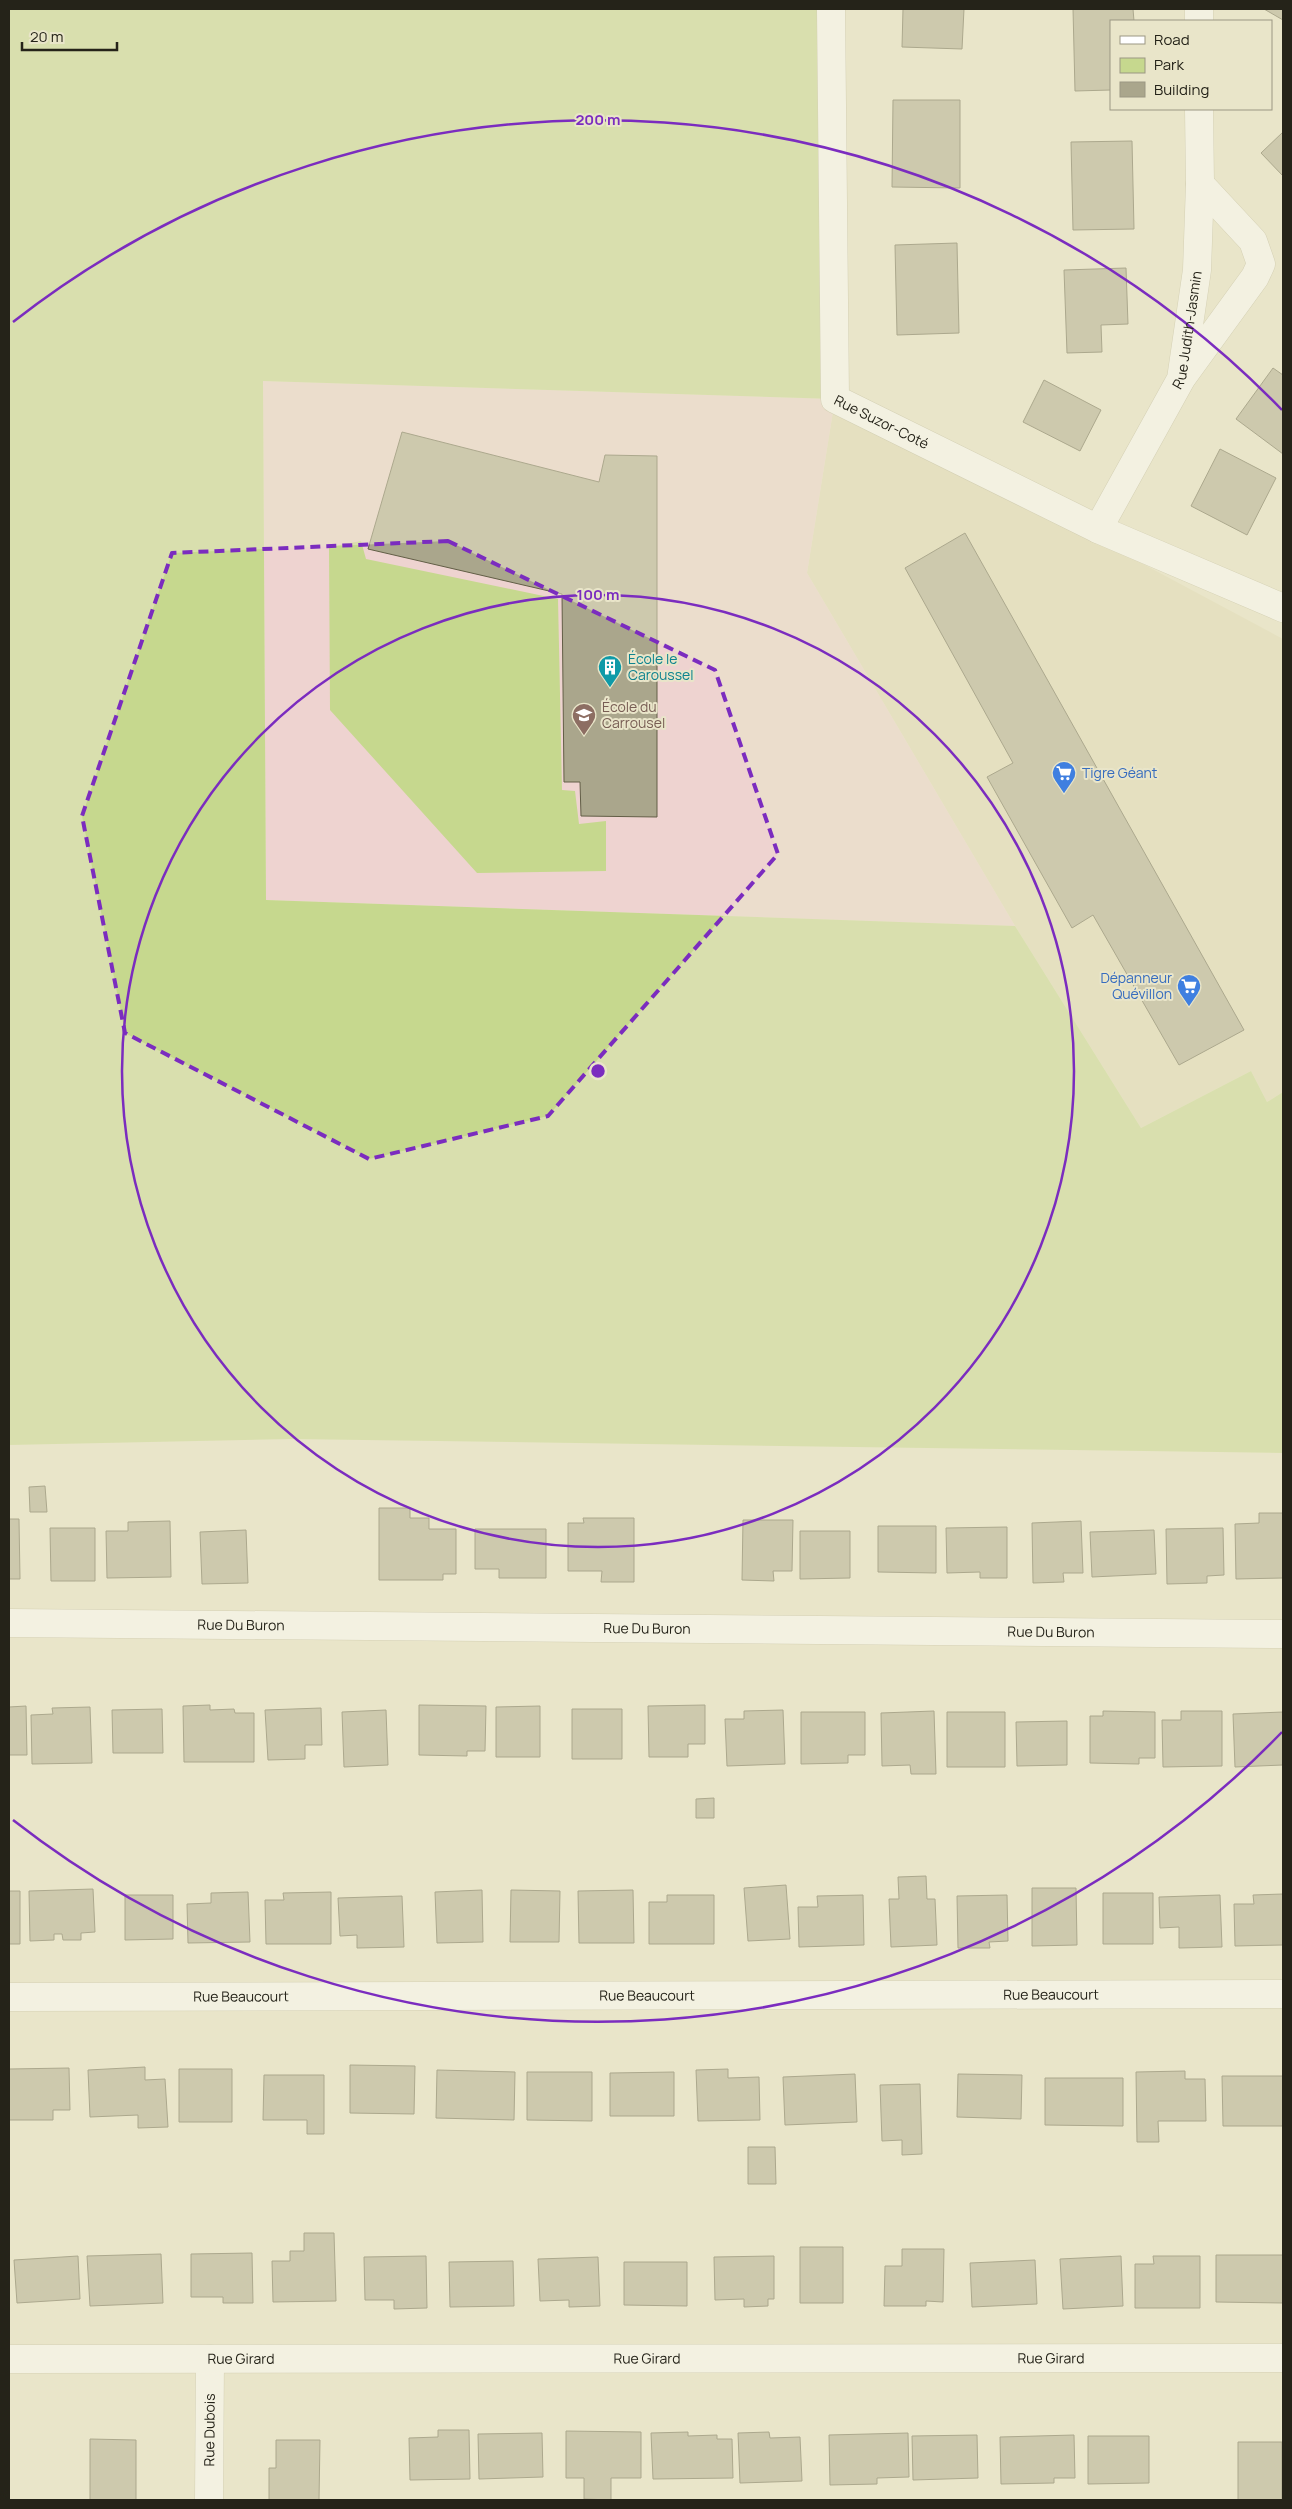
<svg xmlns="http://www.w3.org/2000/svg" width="1292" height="2509" font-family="Manrope,sans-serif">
<rect width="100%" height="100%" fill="#e9e5c9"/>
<path fill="#e0dab7" d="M 835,399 L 1283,639 L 1283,1092 L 1267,1102 L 1251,1071 L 1141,1128 L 1015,926 L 807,573 Z"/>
<path fill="#eed3d0" d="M 263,381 L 835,399 L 807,573 L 1015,926 L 266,900 Z"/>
<path fill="#c6d88e" d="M 9,9 L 831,9 L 835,399 L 263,381 L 266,900 L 1015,926 L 1141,1128 L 1251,1071 L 1267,1102 L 1283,1092 L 1283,1453 L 291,1439 L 9,1445 Z
M 361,541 L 366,559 L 558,599 L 562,790 L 575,791 L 579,824 L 606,821 L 606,871 L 477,873 L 330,710 L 329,547 Z"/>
<path fill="#aaa68c" stroke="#625e46" d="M 903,9 L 964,9 L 962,49 L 902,47 Z
M 1073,9 L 1133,9 L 1134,21 L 1111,21 L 1111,90 L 1075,91 Z
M 1264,9 L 1283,9 L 1283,20 Z
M 893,100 L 960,100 L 960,188 L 892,187 Z
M 1283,132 L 1283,176 L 1261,153 Z
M 1132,141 L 1134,229 L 1073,230 L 1071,142 Z
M 957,243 L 959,333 L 897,335 L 895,245 Z
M 1126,268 L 1128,324 L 1101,325 L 1102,352 L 1067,353 L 1064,270 Z
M 1273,368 L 1283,375 L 1283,454 L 1236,419 Z
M 1044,380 L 1101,410 L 1080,451 L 1023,422 Z
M 402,432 L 599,482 L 605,455 L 657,456 L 657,817 L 581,816 L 580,782 L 564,782 L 562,594 L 368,549 Z
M 1220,449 L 1276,478 L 1247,535 L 1191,506 Z
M 965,533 L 1244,1030 L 1179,1065 L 1093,915 L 1072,928 L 987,777 L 1013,763 L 905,568 Z
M 45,1486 L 47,1512 L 30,1512 L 29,1487 Z
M 379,1508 L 410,1508 L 410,1518 L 429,1518 L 429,1529 L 456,1529 L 456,1574 L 443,1574 L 443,1580 L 379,1580 Z
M 1259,1513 L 1283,1513 L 1283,1578 L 1236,1579 L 1235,1524 L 1259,1523 Z
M 583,1518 L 634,1518 L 634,1582 L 601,1582 L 602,1571 L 568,1571 L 568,1523 L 584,1523 Z
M 9,1519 L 19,1519 L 20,1579 L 9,1579 Z
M 743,1520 L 793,1520 L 792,1571 L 773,1571 L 774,1581 L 742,1580 Z
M 170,1521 L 171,1577 L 107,1578 L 106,1531 L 128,1531 L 128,1522 Z
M 1081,1521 L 1083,1573 L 1063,1573 L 1064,1582 L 1033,1583 L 1032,1523 Z
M 878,1526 L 936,1526 L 936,1573 L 878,1572 Z
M 1007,1527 L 1007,1578 L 980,1578 L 980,1572 L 947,1573 L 946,1528 Z
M 50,1528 L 95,1528 L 95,1581 L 51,1581 Z
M 1223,1528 L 1224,1575 L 1207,1576 L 1207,1583 L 1167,1584 L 1166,1529 Z
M 475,1529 L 546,1529 L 546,1578 L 499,1578 L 499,1569 L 475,1569 Z
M 246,1530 L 248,1583 L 202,1584 L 200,1532 Z
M 1154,1530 L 1156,1574 L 1092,1577 L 1090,1532 Z
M 800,1531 L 850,1531 L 850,1578 L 800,1579 Z
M 210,1705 L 210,1710 L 234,1709 L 235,1713 L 254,1713 L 254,1762 L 184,1762 L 183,1706 Z
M 419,1705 L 486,1706 L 485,1751 L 467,1751 L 467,1756 L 419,1755 Z
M 705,1705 L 705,1744 L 688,1744 L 688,1757 L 649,1757 L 648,1706 Z
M 26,1706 L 27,1755 L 9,1755 L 9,1707 Z
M 540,1706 L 540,1757 L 496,1757 L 496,1707 Z
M 90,1707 L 92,1763 L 32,1764 L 31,1715 L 53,1714 L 52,1708 Z
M 321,1708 L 322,1745 L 305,1745 L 305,1759 L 268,1760 L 265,1710 Z
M 162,1709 L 163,1753 L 113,1753 L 112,1710 Z
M 572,1709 L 622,1709 L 622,1759 L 572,1759 Z
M 386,1710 L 388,1765 L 344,1767 L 342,1712 Z
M 783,1710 L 785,1764 L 727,1766 L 725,1719 L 744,1719 L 744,1711 Z
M 934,1711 L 936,1774 L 911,1774 L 910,1765 L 882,1766 L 881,1713 Z
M 1103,1711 L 1155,1712 L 1155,1758 L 1139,1758 L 1139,1764 L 1090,1763 L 1090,1716 L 1103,1716 Z
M 1181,1711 L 1222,1711 L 1222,1766 L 1163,1767 L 1162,1720 L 1181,1720 Z
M 801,1712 L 865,1712 L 865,1755 L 848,1755 L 848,1763 L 801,1764 Z
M 947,1712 L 1005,1712 L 1005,1767 L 947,1767 Z
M 1283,1712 L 1283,1765 L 1235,1767 L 1233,1714 Z
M 1067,1721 L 1067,1765 L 1017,1766 L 1016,1722 Z
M 714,1798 L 714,1818 L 696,1818 L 696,1799 Z
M 926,1876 L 927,1899 L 935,1899 L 937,1945 L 891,1947 L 889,1899 L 899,1899 L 898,1877 Z
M 786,1885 L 790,1939 L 748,1941 L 744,1888 Z
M 1032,1888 L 1076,1888 L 1077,1945 L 1032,1946 Z
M 93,1889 L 95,1932 L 81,1933 L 81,1940 L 63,1940 L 62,1934 L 54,1934 L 54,1940 L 30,1941 L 29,1891 Z
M 482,1890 L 483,1942 L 437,1943 L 435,1892 Z
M 511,1890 L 560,1891 L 559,1942 L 510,1942 Z
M 633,1890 L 634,1943 L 579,1943 L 578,1891 Z
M 9,1891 L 20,1891 L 20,1944 L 9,1944 Z
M 248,1892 L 250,1942 L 188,1943 L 187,1904 L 211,1903 L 211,1893 Z
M 331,1892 L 331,1944 L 266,1944 L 265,1900 L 284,1900 L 283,1893 Z
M 1103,1893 L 1153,1893 L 1153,1944 L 1103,1944 Z
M 1283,1894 L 1283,1945 L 1235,1946 L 1234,1904 L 1254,1904 L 1253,1895 Z
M 125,1895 L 173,1895 L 173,1939 L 125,1940 Z
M 667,1895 L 714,1895 L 714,1944 L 649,1944 L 649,1902 L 667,1902 Z
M 863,1895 L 864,1945 L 799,1947 L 798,1907 L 818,1907 L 817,1896 Z
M 1007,1895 L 1008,1941 L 989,1942 L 990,1948 L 958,1948 L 957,1896 Z
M 1220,1895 L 1222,1947 L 1179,1948 L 1179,1927 L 1160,1928 L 1159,1897 Z
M 402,1896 L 404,1947 L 357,1948 L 357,1935 L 340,1936 L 338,1898 Z
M 350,2065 L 415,2066 L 414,2114 L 350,2113 Z
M 145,2067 L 145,2080 L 165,2079 L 168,2127 L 138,2128 L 138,2115 L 90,2117 L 88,2070 Z
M 69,2068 L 70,2110 L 53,2110 L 53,2120 L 9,2120 L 9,2069 Z
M 179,2069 L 232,2069 L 232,2122 L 179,2122 Z
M 728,2069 L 728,2078 L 759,2077 L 760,2120 L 698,2121 L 696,2070 Z
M 437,2070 L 515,2072 L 514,2120 L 436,2118 Z
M 1185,2071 L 1185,2079 L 1205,2079 L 1206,2121 L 1158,2121 L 1159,2142 L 1137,2142 L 1136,2072 Z
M 527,2072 L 592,2072 L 592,2121 L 527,2120 Z
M 674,2072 L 674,2116 L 610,2116 L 610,2073 Z
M 855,2074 L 857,2122 L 785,2125 L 783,2077 Z
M 958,2074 L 1022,2075 L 1021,2119 L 957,2117 Z
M 264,2075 L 324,2075 L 324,2134 L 307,2134 L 307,2120 L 263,2120 Z
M 1222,2076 L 1283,2076 L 1283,2126 L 1223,2126 Z
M 1045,2078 L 1123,2078 L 1123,2126 L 1045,2125 Z
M 920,2084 L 922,2154 L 902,2155 L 902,2140 L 882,2141 L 880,2085 Z
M 748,2147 L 775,2147 L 776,2184 L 748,2184 Z
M 304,2233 L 334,2233 L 336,2301 L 273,2302 L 272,2261 L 290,2261 L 290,2251 L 304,2251 Z
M 800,2247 L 843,2247 L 843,2303 L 800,2303 Z
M 902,2249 L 944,2249 L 943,2302 L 926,2301 L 926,2306 L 884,2306 L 885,2266 L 902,2266 Z
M 252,2253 L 253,2303 L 223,2303 L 223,2297 L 191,2297 L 191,2254 Z
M 161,2254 L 163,2303 L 90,2306 L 87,2256 Z
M 1216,2255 L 1283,2255 L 1283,2303 L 1216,2302 Z
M 78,2256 L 80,2299 L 17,2303 L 14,2260 Z
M 426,2256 L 427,2308 L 394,2309 L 394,2300 L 365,2300 L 364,2257 Z
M 774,2256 L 774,2299 L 768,2299 L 768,2306 L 744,2307 L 744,2299 L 715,2300 L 714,2257 Z
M 1121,2256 L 1123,2306 L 1063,2309 L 1060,2259 Z
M 1153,2256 L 1200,2256 L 1200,2308 L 1135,2308 L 1135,2264 L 1154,2264 Z
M 598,2257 L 600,2306 L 569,2307 L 569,2300 L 540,2301 L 538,2259 Z
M 1035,2260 L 1037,2304 L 972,2307 L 970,2263 Z
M 513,2261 L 514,2306 L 450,2307 L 449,2262 Z
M 624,2262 L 687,2262 L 687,2306 L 624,2305 Z
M 438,2430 L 469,2430 L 470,2479 L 410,2480 L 409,2438 L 438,2437 Z
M 566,2431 L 641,2432 L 641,2478 L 611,2478 L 611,2500 L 584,2499 L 584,2478 L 566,2478 Z
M 688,2432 L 688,2436 L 717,2435 L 717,2439 L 732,2439 L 733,2478 L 653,2479 L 651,2433 Z
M 769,2432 L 770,2438 L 800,2437 L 802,2481 L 740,2483 L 738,2433 Z
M 542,2433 L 543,2477 L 479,2479 L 478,2434 Z
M 908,2433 L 909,2477 L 877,2478 L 877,2484 L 830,2485 L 829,2435 Z
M 977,2435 L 978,2478 L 913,2480 L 912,2436 Z
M 1074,2435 L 1075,2478 L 1054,2478 L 1054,2483 L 1001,2484 L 1000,2437 Z
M 1088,2436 L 1149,2436 L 1149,2483 L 1088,2484 Z
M 90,2439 L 136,2440 L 136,2500 L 90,2500 Z
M 276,2440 L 320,2440 L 319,2500 L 269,2500 L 269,2468 L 276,2468 Z
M 1238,2442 L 1282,2442 L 1282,2500 L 1238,2500 Z"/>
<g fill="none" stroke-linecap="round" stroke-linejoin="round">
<g stroke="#bcb79d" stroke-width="29">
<g id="minor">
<path id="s1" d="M 831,9 L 835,399 L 1098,529 L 1283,608"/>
<path d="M 1199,21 L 1199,9"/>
<path d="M 1183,376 L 1255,277 L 1261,264 L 1253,241 L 1200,184"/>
<path id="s2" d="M 1098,529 L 1181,379 L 1197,270 L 1200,184 L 1199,109"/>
<path id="s3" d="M 9,1623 L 1283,1634"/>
<path id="s4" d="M 9,1997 L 1283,1994"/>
<path id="s5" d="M 9,2359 L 1283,2358"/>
<path id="s6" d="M 209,2500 L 210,2359"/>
</g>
</g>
<use href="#minor" stroke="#fff" stroke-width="28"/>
</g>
<path d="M0 0H1292V2509H0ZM 448,541 L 715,670 L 778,854 L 548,1116 L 369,1159 L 125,1033 L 82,816 L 172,553 Z" fill="#e9e5c9" fill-opacity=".55" fill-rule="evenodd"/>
<path fill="none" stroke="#7b2cbf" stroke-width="4" stroke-dasharray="10 6" stroke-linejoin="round" d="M 448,541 L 715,670 L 778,854 L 548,1116 L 369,1159 L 125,1033 L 82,816 L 172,553 Z"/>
<g fill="none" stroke="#7b2cbf" stroke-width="2.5">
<circle cx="598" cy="1071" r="476"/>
<path d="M1282 1732A951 951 0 0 1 13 1820M13 322A951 951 0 0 1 1282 410"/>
</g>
<defs>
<g id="building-pin" transform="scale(1.25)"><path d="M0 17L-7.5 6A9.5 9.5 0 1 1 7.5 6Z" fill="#0f9aa8" stroke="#e9e5c9"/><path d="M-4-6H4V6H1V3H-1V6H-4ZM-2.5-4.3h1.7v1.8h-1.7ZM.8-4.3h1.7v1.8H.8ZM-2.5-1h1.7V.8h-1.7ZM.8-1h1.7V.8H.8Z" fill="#fff"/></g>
<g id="school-pin" transform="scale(1.25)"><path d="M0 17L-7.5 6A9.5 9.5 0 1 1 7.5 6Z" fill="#8d6e63" stroke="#e9e5c9"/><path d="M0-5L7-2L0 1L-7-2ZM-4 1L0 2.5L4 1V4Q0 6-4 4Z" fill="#fff"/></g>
<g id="supermarket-pin" transform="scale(1.25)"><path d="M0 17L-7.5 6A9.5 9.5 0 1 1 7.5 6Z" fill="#3f7fe0" stroke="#e9e5c9"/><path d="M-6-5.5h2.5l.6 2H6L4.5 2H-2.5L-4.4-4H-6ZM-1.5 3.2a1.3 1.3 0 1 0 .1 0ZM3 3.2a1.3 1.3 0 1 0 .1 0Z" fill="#fff"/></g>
</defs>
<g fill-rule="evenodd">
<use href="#building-pin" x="610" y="667"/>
<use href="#school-pin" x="584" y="715"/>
<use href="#supermarket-pin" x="1064" y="773"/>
<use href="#supermarket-pin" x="1189" y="986"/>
</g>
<g text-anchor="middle" stroke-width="4" stroke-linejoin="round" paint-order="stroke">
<g font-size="14" fill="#252319" stroke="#e9e5c9">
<text dy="5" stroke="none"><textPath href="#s2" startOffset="221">Rue Judith-Jasmin</textPath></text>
<text dy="5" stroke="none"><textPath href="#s1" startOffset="442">Rue Suzor-Coté</textPath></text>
<text dy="5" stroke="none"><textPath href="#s3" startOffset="232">Rue Du Buron</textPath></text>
<text dy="5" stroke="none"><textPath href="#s3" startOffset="638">Rue Du Buron</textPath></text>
<text dy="5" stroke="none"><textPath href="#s3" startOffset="1042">Rue Du Buron</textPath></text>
<text dy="5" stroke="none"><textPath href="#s4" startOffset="1042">Rue Beaucourt</textPath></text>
<text dy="5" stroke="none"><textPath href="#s4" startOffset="638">Rue Beaucourt</textPath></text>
<text dy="5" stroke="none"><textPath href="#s4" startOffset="232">Rue Beaucourt</textPath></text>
<text dy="5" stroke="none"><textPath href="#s5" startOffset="232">Rue Girard</textPath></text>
<text dy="5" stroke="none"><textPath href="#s5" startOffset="638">Rue Girard</textPath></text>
<text dy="5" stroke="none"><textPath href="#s5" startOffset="1042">Rue Girard</textPath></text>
<text dy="5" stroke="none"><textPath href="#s6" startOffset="70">Rue Dubois</textPath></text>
</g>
<g font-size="14" fill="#0d838f" stroke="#e9e5c9" text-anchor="start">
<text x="628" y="664">École le<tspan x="628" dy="16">Caroussel</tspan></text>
</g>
<g font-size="14" fill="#785e54" stroke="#e9e5c9" text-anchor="start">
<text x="602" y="712">École du<tspan x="602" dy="16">Carrousel</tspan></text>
</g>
<g font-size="14" fill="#366cbe" stroke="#e9e5c9" text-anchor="start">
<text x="1082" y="778">Tigre Géant</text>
<text x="1172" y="983" text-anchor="end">Dépanneur<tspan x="1172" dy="16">Quévillon</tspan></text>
</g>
</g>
<circle cx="598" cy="1071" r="8" fill="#7b2cbf" stroke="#e9e5c9" stroke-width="2.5"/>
<g font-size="15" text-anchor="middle" font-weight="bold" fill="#7b2cbf" stroke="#e9e5c9" stroke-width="4" stroke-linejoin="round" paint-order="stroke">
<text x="598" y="125">200 m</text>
<text x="598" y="600">100 m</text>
</g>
<rect width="1292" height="2509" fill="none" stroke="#252319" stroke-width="20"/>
<rect x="1110" y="20" width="162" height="90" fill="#e9e5c9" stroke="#9b9783"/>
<rect x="1120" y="36" width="25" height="8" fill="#ffffff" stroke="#9b9783"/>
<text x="1154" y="45" font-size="15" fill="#252319">Road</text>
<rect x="1120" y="58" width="25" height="15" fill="#c6d88e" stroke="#9b9783"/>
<text x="1154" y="70" font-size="15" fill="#252319">Park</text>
<rect x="1120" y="82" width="25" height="15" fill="#aaa68c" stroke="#9b9783"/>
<text x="1154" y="95" font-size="15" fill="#252319">Building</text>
<path d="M22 42v8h95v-8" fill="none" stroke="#252319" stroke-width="2.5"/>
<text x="30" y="42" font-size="15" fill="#252319" stroke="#e9e5c9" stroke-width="4" paint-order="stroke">20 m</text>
</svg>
